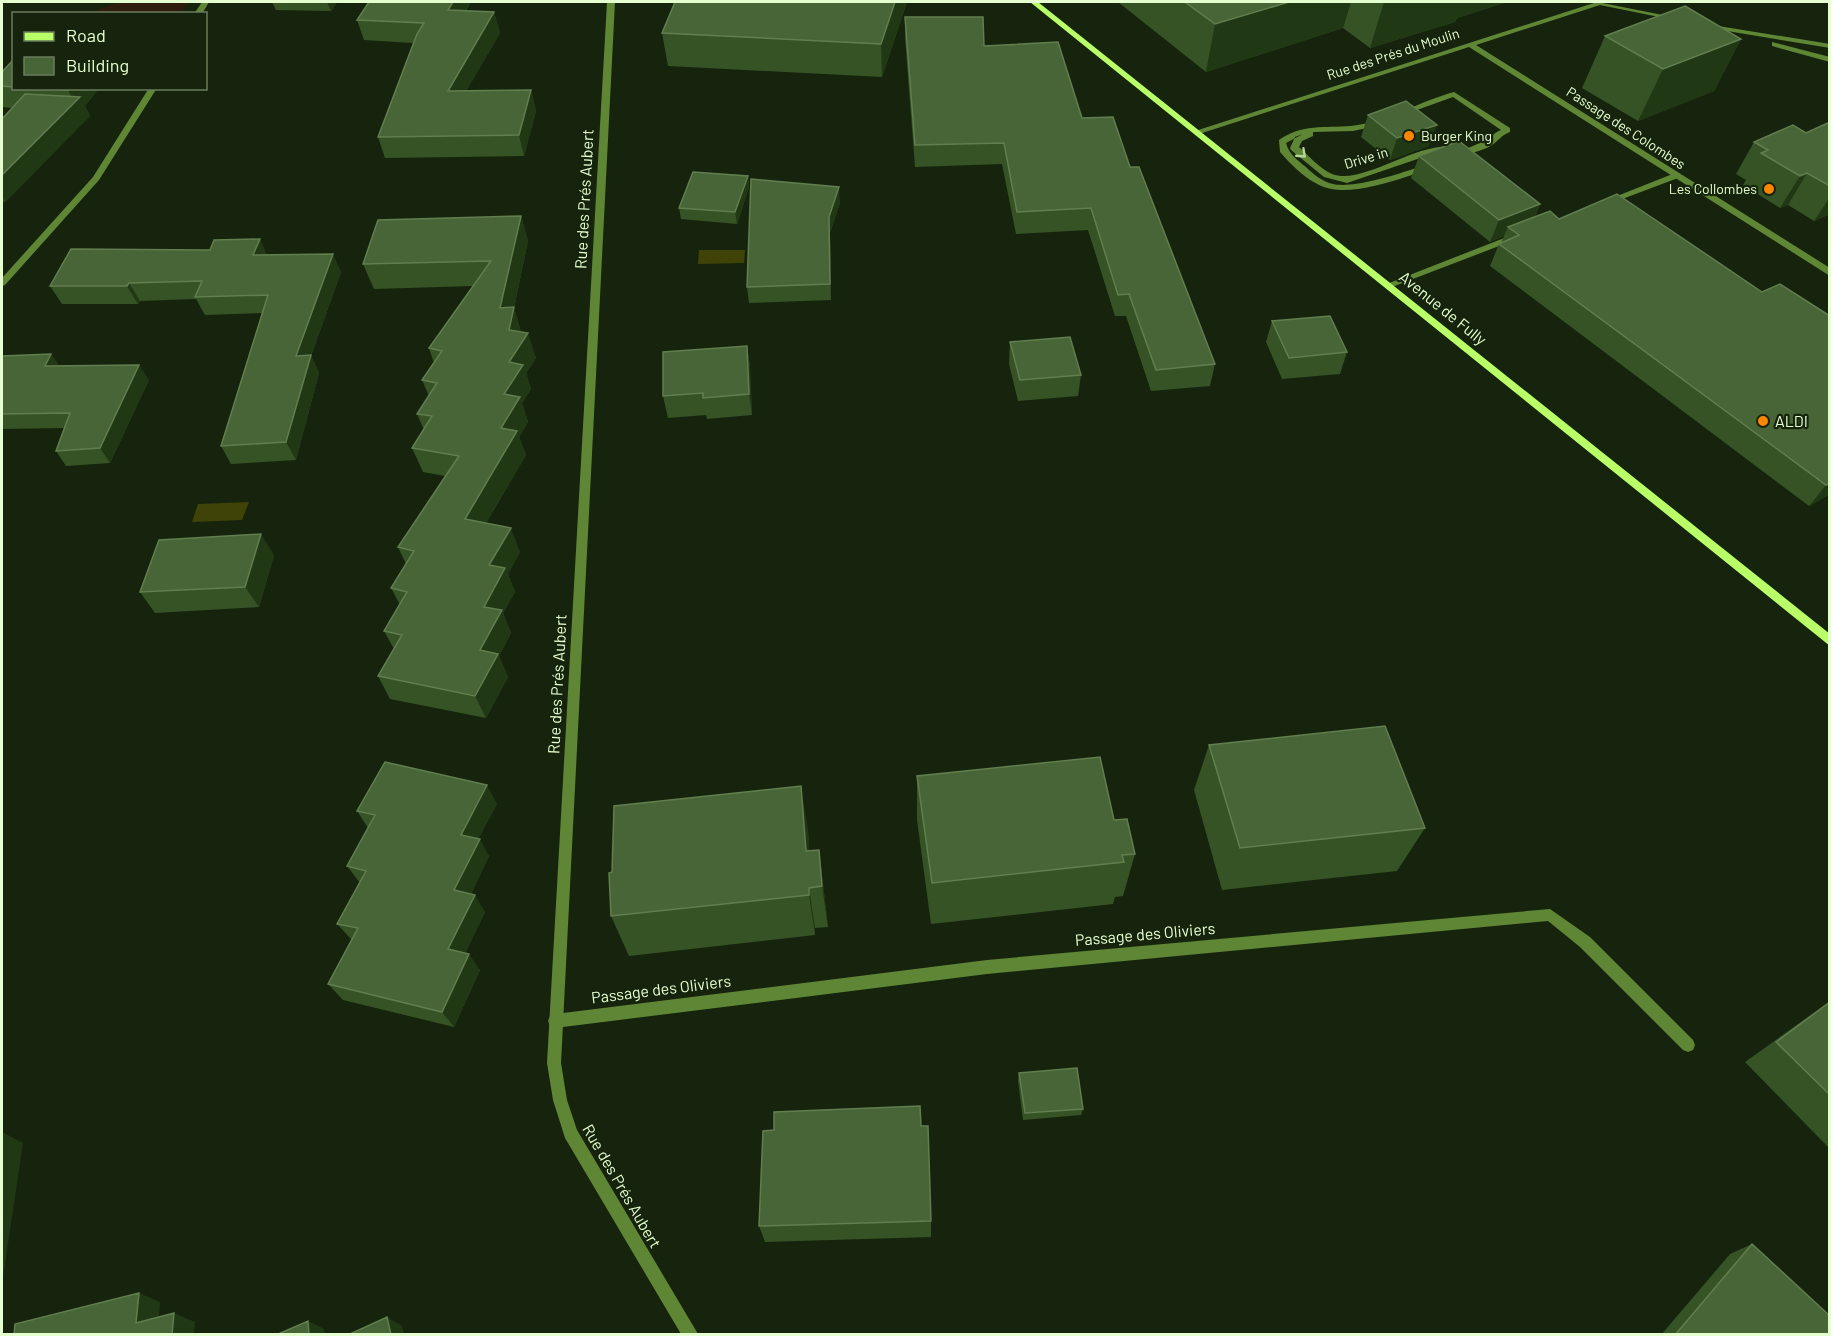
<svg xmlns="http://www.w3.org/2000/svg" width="1831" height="1336" font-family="Barlow,sans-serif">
<rect width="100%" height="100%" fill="#16240d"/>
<path fill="#2e1c0f" d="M 119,2 L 188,2 L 181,13 L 89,13 Z"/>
<path fill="#3f4307" d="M 699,250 L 745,250 L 744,263 L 698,264 Z
M 249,502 L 242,520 L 192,522 L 198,504 Z"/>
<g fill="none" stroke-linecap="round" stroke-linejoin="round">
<path fill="#5f8635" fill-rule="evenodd" d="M 1454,92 L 1510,128 L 1510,132 C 1502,135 1499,140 1492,145 C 1485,150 1474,152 1466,155 C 1433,167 1366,196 1332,189 C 1312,186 1293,167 1280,152 L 1279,140 C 1301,124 1325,128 1351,126 C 1387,122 1420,101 1454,92 ZM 1453,97 L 1501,130 C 1493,133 1490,139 1482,142 C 1451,156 1364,191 1333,184 C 1323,182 1313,174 1306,167 C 1297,160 1289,154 1286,143 L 1303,134 L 1295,137 L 1290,148 L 1291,150 L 1324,177 L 1347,183 L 1435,153 L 1453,151 L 1453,147 C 1416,142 1362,186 1332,174 C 1320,169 1308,155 1299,147 L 1302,141 L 1313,136 L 1313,132 L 1353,131 L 1367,128 Z
M 1675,173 L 1678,174 L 1678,178 L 1609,204 L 1606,205 L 1602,202 Z
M 1517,233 L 1520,234 L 1520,238 L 1392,287 L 1386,287 L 1384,285 Z
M 1550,909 L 1590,937 L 1693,1040 L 1695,1045 L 1693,1050 L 1688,1052 L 1683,1050 L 1580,947 L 1548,921 L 987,974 L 555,1028 L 550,1026 L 548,1021 L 550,1016 L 555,1014 L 987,960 Z"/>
<path fill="#5f8635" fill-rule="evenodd" d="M 202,2 L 209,2 L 202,14 L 194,14 Z
M 607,2 L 615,2 L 561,1063 L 567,1100 L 577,1130 L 698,1334 L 681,1334 L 565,1138 L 553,1100 L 547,1063 Z
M 1597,2 L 1678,18 L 1674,20 L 1600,5 L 1476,45 L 1830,268 L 1830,276 L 1469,47 L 1199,134 L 1192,132 Z
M 1706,24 L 1830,44 L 1830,48 L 1709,28 L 1705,26 Z
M 1772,42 L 1830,57 L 1830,62 L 1772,46 Z
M 149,88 L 157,88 L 99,180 L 5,285 L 2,286 L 2,278 L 93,177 Z"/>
<path fill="#b9ff67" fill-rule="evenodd" d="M 1030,2 L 1038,2 L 1830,634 L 1830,646 Z"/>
</g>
<path fill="#355325" d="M 272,2 L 337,2 L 331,11 L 276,10 Z
M 369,2 L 471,2 L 466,11 L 494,12 L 500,33 L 466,91 L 531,90 L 536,111 L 524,156 L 385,158 L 378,137 L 413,43 L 364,40 L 357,20 Z
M 675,2 L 907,2 L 882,77 L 668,66 L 662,33 Z
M 1118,2 L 1507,2 L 1457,18 L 1455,22 L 1370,48 L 1343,28 L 1206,72 Z
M 905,17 L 984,46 L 1082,118 L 1130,167 L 1215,364 L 1210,386 L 1151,391 L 1126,316 L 1115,316 L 1088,230 L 1016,234 L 1002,164 L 915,167 L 905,38 Z
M 1605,36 L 1741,39 L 1714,91 L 1638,121 L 1582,88 Z
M 14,59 L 14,88 L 99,88 L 85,106 L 90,116 L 5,202 L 2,201 L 2,119 L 12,108 L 2,107 L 2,72 Z
M 1368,115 L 1429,146 L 1390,160 L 1361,137 Z
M 1830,122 L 1830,214 L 1814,221 L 1788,205 L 1780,208 L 1743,185 L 1746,180 L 1736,174 L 1754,142 L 1806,133 Z
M 1419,156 L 1540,204 L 1535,217 L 1559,219 L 1762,292 L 1830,494 L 1809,506 L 1490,266 L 1499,244 L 1501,243 L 1504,236 L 1490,242 L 1411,178 Z
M 748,176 L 749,187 L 737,224 L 681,219 L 679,208 Z
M 840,203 L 830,233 L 831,300 L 749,303 L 747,287 Z
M 521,216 L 528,241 L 514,308 L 521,332 L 536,358 L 526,373 L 531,389 L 522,403 L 528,422 L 519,437 L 526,455 L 486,523 L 520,552 L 508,574 L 515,592 L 503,613 L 511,633 L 499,656 L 508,677 L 486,718 L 390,699 L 378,676 L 394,649 L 384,631 L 400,605 L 391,588 L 406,564 L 398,547 L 445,476 L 423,472 L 412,448 L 424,430 L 417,414 L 429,396 L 422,380 L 434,363 L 429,348 L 473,286 L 374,289 L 363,264 Z
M 267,255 L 341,272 L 311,356 L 319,373 L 296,460 L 231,464 L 221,446 L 262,313 L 205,315 L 196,299 L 140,301 L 138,304 L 62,304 L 50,286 Z
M 1272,321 L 1347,352 L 1340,374 L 1282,379 L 1266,342 Z
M 1010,342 L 1081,375 L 1078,396 L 1018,401 L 1009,364 Z
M 747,346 L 750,367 L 752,415 L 707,419 L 706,415 L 668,418 L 663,396 Z
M 51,354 L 59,366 L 149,380 L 110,463 L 66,466 L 56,451 L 64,428 L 2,429 L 2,356 Z
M 274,555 L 259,607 L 155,613 L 140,592 Z
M 1209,745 L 1425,828 L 1397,871 L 1222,890 L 1194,790 Z
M 917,776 L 1114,820 L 1135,854 L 1123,896 L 1115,897 L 1113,904 L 931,924 L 917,820 Z
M 497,804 L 478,839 L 489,856 L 471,894 L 485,912 L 465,953 L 480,970 L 454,1027 L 343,1000 L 328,984 L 352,940 L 337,924 L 360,883 L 347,866 L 368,828 L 357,811 Z
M 808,830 L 809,851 L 819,850 L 828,927 L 815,928 L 815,935 L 629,956 L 611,916 Z
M 1830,1001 L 1830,1149 L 1745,1062 Z
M 1019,1073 L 1083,1109 L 1081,1115 L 1023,1120 L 1018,1080 Z
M 931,1221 L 931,1237 L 765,1242 L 759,1226 Z
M 1752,1244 L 1830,1335 L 1661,1335 L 1730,1254 Z"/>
<path fill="#213814" d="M 327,2 L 337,2 L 331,11 Z
M 453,2 L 471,2 L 454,30 L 448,10 Z
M 895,2 L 907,2 L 882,77 L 881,44 Z
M 1289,2 L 1351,2 L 1343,28 L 1206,72 L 1215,24 Z
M 1384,2 L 1507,2 L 1457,18 L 1455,22 L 1370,48 Z
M 494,12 L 500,33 L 454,112 L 448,91 Z
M 1741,39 L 1714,91 L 1638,121 L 1663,69 Z
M 69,88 L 99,88 L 85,106 L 90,116 L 5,202 L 2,196 L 2,175 L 74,102 L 68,90 Z
M 531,90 L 536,111 L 524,156 L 519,135 Z
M 1437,125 L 1429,146 L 1390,160 L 1397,138 Z
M 1807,173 L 1788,205 L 1780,208 L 1800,176 Z
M 748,176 L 749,187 L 737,224 L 735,212 Z
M 839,187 L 840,203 L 830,233 L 831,300 L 829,217 Z
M 1830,197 L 1830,214 L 1814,221 Z
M 1540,204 L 1531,226 L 1508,227 L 1504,236 L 1490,242 L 1499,220 Z
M 521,216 L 528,241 L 514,308 L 521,332 L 528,333 L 536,358 L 526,373 L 531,389 L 522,403 L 528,422 L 519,437 L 526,455 L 474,543 L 465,519 L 501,428 L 504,394 L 509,362 L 500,308 Z
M 260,239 L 268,257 L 253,255 Z
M 333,254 L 341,272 L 311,356 L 319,373 L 296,460 L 286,442 L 296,356 Z
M 129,283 L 140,301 L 138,304 L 127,286 Z
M 747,346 L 750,367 L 752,415 L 749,394 Z
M 51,354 L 61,369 L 45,366 Z
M 139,365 L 149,380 L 110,463 L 100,448 Z
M 1830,483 L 1830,494 L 1809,506 L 1826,485 Z
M 511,528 L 520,552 L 508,574 L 515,592 L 503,613 L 511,633 L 499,656 L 508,677 L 486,718 L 475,696 L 484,607 L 489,565 Z
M 261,534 L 274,555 L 259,607 L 245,587 Z
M 487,785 L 497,804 L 471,852 L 461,835 Z
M 801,786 L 808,830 L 812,887 L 806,851 Z
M 480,839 L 489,856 L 465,907 L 454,890 Z
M 819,850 L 824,892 L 828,927 L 822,886 Z
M 809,888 L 815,928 L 815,935 L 809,895 Z
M 475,895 L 485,912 L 460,965 L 448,949 Z
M 469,954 L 480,970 L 454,1027 L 442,1012 Z
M 2,1132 L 23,1143 L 2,1284 Z
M 139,1293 L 160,1302 L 158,1331 L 136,1323 Z
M 174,1313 L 195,1322 L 194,1335 L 172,1335 Z
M 387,1317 L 402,1326 L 404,1335 L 391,1335 Z
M 308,1321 L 324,1329 L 325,1335 L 309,1335 Z"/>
<path fill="#486537" stroke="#617e4f" stroke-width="1.5" d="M 369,2 L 453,2 L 448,10 L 494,12 L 448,91 L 531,90 L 519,135 L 378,137 L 417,34 L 424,23 L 357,20 Z
M 675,2 L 895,2 L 881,44 L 662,33 Z
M 1185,2 L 1289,2 L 1215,24 Z
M 1685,6 L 1741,39 L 1663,69 L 1605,36 Z
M 905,17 L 983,17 L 984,46 L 1058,42 L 1082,118 L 1113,117 L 1130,167 L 1139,167 L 1215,364 L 1156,370 L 1129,294 L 1118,295 L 1091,208 L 1017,212 L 1004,143 L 915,145 Z
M 14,59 L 14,87 L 2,86 L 2,72 Z
M 38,88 L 69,88 L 68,90 Z
M 25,94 L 80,97 L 2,175 L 2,119 Z
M 1406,101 L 1437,125 L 1397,138 L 1368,115 Z
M 1830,122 L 1830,186 L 1807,173 L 1800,176 L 1761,153 L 1768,150 L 1754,142 L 1793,125 L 1806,133 Z
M 1459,141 L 1540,204 L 1499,220 L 1419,156 Z
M 693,172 L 748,176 L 735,212 L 679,208 Z
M 751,179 L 839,187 L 829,217 L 830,284 L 747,287 Z
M 1617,194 L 1762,292 L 1780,284 L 1830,316 L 1830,483 L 1826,485 L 1499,244 L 1519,235 L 1508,227 L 1550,211 L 1559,219 Z
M 521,216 L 500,308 L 514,307 L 509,330 L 528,333 L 509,362 L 523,365 L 504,394 L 520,397 L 501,428 L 517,431 L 465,519 L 511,528 L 489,565 L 505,568 L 484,607 L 502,610 L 480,650 L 498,654 L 475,696 L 378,676 L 402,635 L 384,631 L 407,592 L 391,588 L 414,551 L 398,547 L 459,456 L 412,448 L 432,416 L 417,414 L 437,383 L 422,380 L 442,351 L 429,348 L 491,261 L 363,264 L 378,220 Z
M 260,239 L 253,255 L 333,254 L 296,356 L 311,355 L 286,442 L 221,446 L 268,295 L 195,297 L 202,281 L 129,283 L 127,286 L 50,286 L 71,249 L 210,250 L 214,240 Z
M 1330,316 L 1347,352 L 1289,358 L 1272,321 Z
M 1070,337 L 1081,375 L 1020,380 L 1010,342 Z
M 747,346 L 749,394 L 703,398 L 703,393 L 663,396 L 663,352 Z
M 51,354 L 45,366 L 139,365 L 100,448 L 56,451 L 70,413 L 2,414 L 2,356 Z
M 261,534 L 245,587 L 140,592 L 159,540 Z
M 1385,726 L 1425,828 L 1240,848 L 1209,745 Z
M 1100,757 L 1114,820 L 1127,819 L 1135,854 L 1122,855 L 1124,862 L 932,883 L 917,776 Z
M 385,762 L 487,785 L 461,835 L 480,839 L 454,890 L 475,895 L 448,949 L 469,954 L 442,1012 L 328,984 L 358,928 L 337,924 L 366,871 L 347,866 L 375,815 L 357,811 Z
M 801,786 L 806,851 L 819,850 L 822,886 L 809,888 L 809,895 L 611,916 L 609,873 L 612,872 L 614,806 Z
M 1830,1002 L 1830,1095 L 1776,1042 Z
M 1077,1068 L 1083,1109 L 1025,1113 L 1019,1073 Z
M 920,1106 L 921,1126 L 928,1126 L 931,1221 L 759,1226 L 763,1131 L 774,1130 L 774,1112 Z
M 1752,1244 L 1830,1316 L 1830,1335 L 1675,1335 Z
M 139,1293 L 136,1323 L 174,1313 L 172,1335 L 14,1335 L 15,1324 Z
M 387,1317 L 391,1335 L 348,1335 Z
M 308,1321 L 309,1335 L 276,1335 Z"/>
<defs><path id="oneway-chevron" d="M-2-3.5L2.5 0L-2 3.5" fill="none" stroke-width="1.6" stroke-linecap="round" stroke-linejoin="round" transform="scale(1.5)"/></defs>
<use stroke="#b6d59a" href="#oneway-chevron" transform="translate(1302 154) rotate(43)"/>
<g fill="#fb8600" stroke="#16240d" stroke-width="2">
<circle cx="1409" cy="136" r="6"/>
<circle cx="1769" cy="189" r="6"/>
<circle cx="1763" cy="421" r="6"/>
</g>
<g text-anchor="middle" stroke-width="4.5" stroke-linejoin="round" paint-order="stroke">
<g font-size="14" fill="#e5ffd0" stroke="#16240d">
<text transform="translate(1393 54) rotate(-18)" y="5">Rue des Prés du Moulin</text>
<text transform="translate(1626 128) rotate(33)" y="5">Passage des Colombes</text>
<text transform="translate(1366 158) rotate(-17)" y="5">Drive in</text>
</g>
<g font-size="14" fill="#e5ffd0" stroke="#16240d" text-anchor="start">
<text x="1421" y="141">Burger King</text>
<text x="1757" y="194" text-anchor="end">Les Collombes</text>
</g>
<g font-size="16" fill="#e5ffd0" stroke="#16240d">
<text transform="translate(584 199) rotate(-87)" y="6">Rue des Prés Aubert</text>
<text transform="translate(1443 308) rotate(39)" y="6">Avenue de Fully</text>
<text transform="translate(557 684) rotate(-87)" y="6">Rue des Prés Aubert</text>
<text transform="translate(1145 934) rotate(-5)" y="6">Passage des Oliviers</text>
<text transform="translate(661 989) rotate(-7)" y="6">Passage des Oliviers</text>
<text transform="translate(622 1186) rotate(60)" y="6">Rue des Prés Aubert</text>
</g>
<g font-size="16" fill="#e5ffd0" stroke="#16240d" text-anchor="start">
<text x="1775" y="427">ALDI</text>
</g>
</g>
<rect width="1831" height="1336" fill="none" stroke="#e5ffd0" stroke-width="6"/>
<rect x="12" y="12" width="195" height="78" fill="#16240d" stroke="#697c5b" stroke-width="1.5"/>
<rect x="24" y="32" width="30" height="9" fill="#b9ff67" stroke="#697c5b" stroke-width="1.5"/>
<text x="66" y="42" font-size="18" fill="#e5ffd0">Road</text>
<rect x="24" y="57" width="30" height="18" fill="#486537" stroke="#697c5b" stroke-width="1.5"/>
<text x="66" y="72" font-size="18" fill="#e5ffd0">Building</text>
</svg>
